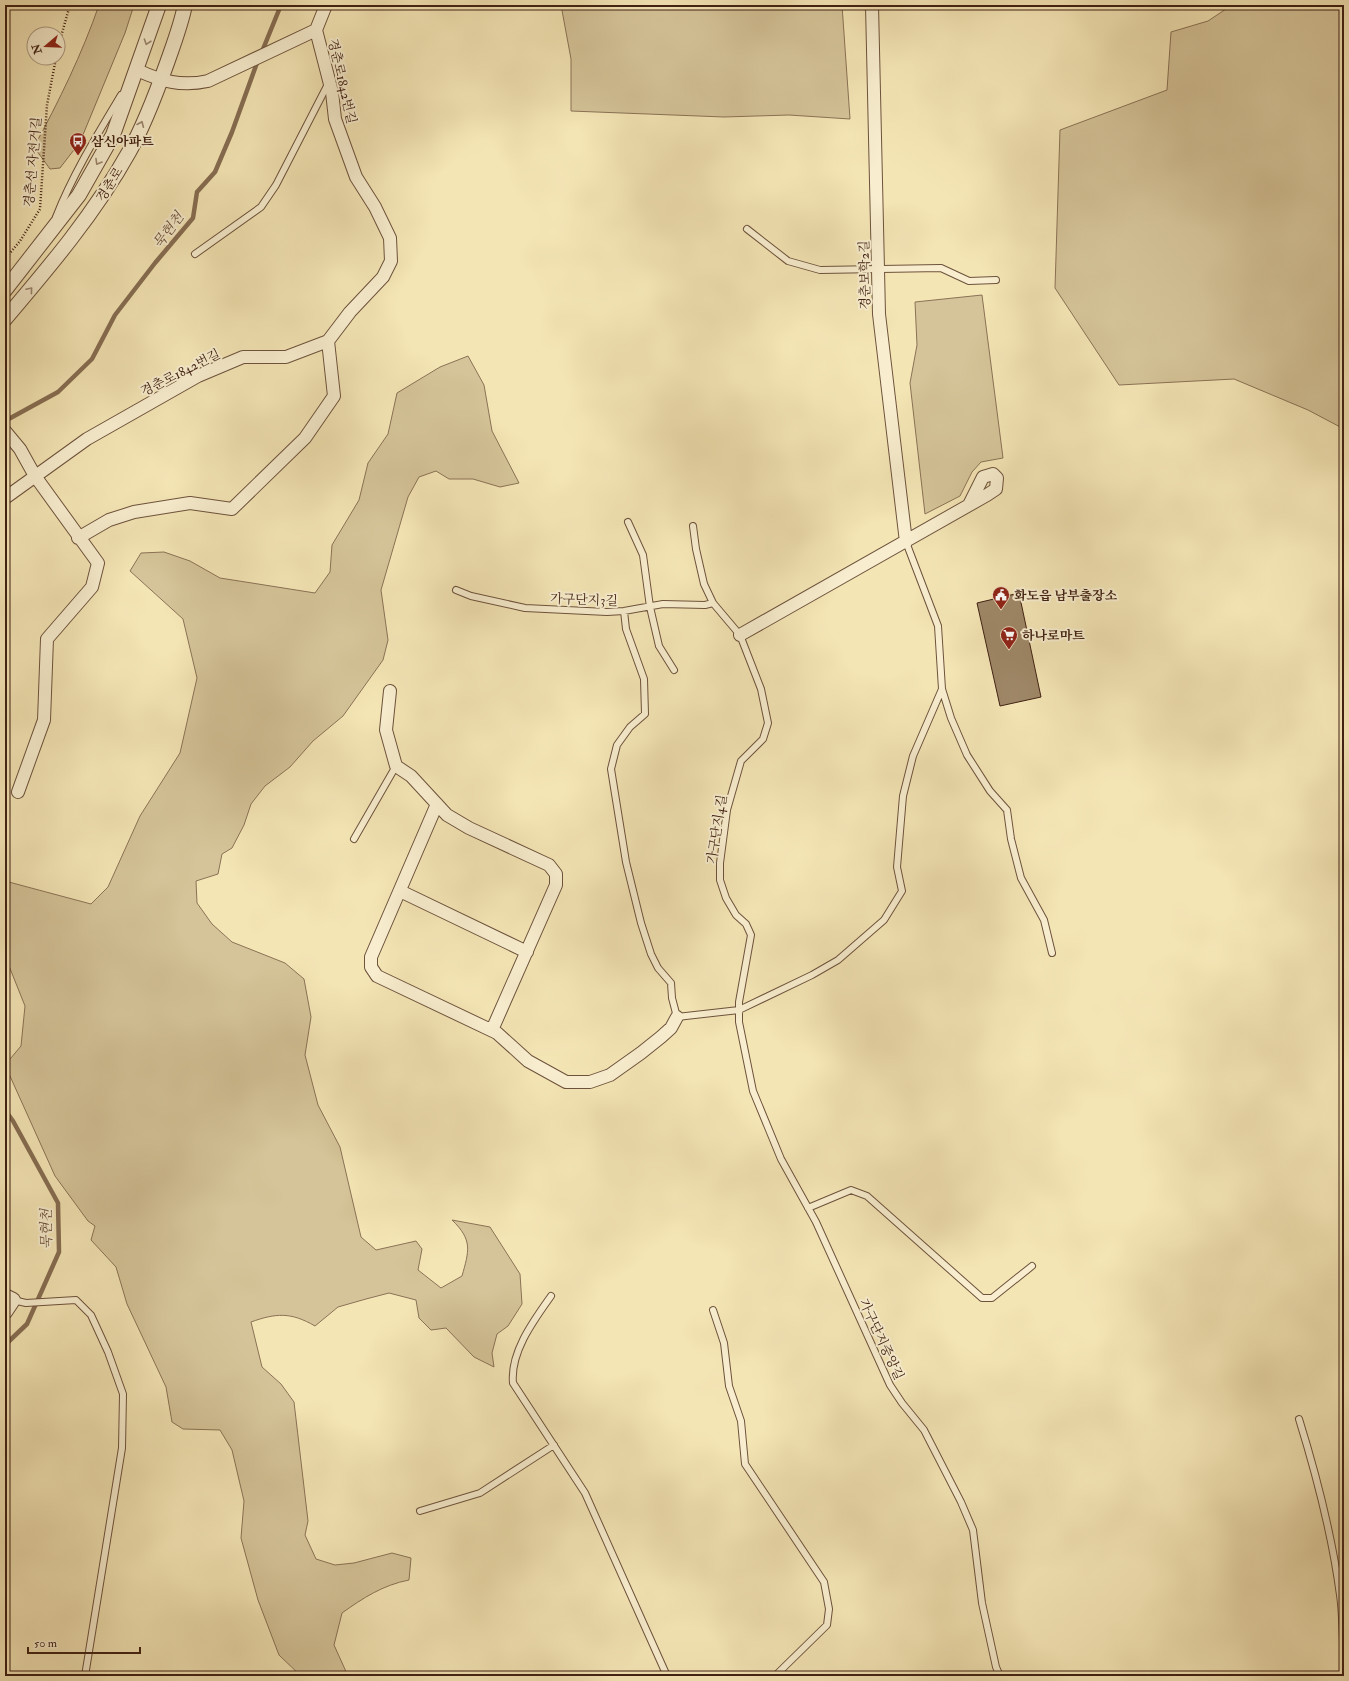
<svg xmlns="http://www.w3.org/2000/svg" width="1349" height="1681" font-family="'IM FELL Double Pica','Noto Serif KR',serif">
<rect width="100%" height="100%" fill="#f4e5b5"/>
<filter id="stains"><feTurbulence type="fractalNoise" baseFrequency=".005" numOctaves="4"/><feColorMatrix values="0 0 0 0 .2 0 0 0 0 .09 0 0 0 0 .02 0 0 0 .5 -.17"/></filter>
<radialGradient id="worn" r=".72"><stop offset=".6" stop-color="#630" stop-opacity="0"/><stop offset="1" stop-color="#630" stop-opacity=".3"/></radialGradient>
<path fill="#d5c499" stroke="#8a7256" d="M 99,5 L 134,5 L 125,33 L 80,142 L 60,168 L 50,169 L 34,147 C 59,101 82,54 99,5 Z
M 561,5 L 842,5 L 850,119 L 789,115 L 724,117 L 571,111 L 571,59 Z
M 1232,5 L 1344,5 L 1344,429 L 1308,410 L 1234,379 L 1119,385 L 1055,288 L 1060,130 L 1167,90 L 1171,32 L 1208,21 Z
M 982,295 L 1003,458 L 981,462 L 972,472 L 960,496 L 925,514 L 910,383 L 917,345 L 915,302 Z
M 468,356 L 484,385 L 492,431 L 519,483 L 500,487 L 473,479 L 449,479 L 436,471 L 419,477 L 408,497 L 381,590 L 388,640 L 383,660 L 343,716 L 313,741 L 290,767 L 265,786 L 251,804 L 244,825 L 232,848 L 222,854 L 218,874 L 196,881 L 197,903 L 212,924 L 232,942 L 285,963 L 304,979 L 311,1017 L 305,1055 L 318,1105 L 340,1147 L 361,1237 L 376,1250 L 416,1241 L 422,1249 L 418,1270 L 441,1288 L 462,1276 C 469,1251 473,1240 452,1220 L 490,1227 L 520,1274 L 522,1304 L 508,1326 L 497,1334 L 492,1353 L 494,1367 L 474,1357 L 446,1328 L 431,1330 L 419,1318 L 416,1300 L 389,1293 L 366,1299 L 338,1307 L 315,1326 C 291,1312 276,1313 251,1322 L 262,1367 L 281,1384 L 294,1402 L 308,1521 L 305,1535 L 316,1559 L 335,1565 L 354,1563 L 392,1553 L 411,1558 L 409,1580 C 383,1585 363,1598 342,1613 L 334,1645 L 348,1676 L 301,1676 L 279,1655 L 258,1600 L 241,1538 L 244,1501 L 232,1450 L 220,1430 L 183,1429 L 172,1422 L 166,1387 L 127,1304 L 116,1267 L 91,1240 L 95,1226 L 88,1221 L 55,1176 L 5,1065 L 21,1046 L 25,1006 L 9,966 L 5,961 L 5,881 L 91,904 L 108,887 L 140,816 L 180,753 L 197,678 L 183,619 L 130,571 L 141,553 L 164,552 L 190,561 L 220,578 L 315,593 L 330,572 L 332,545 L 359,500 L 368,463 L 388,434 L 397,393 L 440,367 Z"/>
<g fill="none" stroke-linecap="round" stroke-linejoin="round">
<path stroke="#876e53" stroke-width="4.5" d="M 261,54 L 281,5
M 5,421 L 58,392 L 92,359 L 115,315 L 155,263 L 193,218 L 197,192 L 215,172 L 232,132 L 258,60
M 5,1110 L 13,1121 L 58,1203 L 59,1252 L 27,1324 L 5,1345"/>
</g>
<path fill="#9e8767" stroke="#402113" d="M 1019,593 L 1041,697 L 1000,706 L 977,603 Z"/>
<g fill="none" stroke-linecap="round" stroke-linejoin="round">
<g stroke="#6d523c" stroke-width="8">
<path id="service" d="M 56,217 C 73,174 97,135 121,95
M 747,229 L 788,261 L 820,270 L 941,268 L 969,281 L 996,280
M 195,254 L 261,207 L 276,185 L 329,82
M 628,522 L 643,555 L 650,607 L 659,646 L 674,670
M 693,526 L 696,549 L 704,584 L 713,603 L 740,635 L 761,689 L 768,723 L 763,739 L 741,761 L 727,810 L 720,863 L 720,880 L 726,898 L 736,915 L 746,924 L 751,935 L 739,1002 L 739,1022 L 753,1091 L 781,1159 L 816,1222 L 890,1385 L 902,1403 L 924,1430 L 961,1502 L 973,1530 L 982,1603 L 996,1667 L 1000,1676
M 906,542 L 938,626 L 942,689 L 951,718 L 967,755 L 990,791 L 1007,810 L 1011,839 L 1021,878 L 1044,920 L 1052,953
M 456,590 L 471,596 L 525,608 L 607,612 L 624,611 L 663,604 L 705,605 L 713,603
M 624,611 L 626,629 L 644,679 L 645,714 L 630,727 L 617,745 L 611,769 L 626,862 L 641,923 L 651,954 L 658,968 L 671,983 L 672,998 L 677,1017 L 739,1010 L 812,975 L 838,960 L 884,920 L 902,891 L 897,867 L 903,796 L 913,756 L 942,689
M 354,839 L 396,766
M 808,1208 L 851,1190 L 867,1196 L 982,1298 L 992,1298 L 1032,1266
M 551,1296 C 534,1320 510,1352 513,1383 L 585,1493 L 667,1676
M 13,1300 L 26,1303 L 76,1300 L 91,1315 L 108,1352 L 123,1394 L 122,1448 L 85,1676
M 713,1310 L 724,1343 L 729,1386 L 741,1421 L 745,1464 L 824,1582 L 829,1609 L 827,1625 L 775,1676
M 1299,1419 C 1317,1477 1332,1535 1340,1595 C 1343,1615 1342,1636 1344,1656
M 420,1511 L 480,1493 L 554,1445"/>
</g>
<g stroke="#6d523c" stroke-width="14">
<path id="minor" d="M 872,5 L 879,314 L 906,542
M 137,70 C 161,81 181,87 208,81 L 316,30
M 5,431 L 20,449 L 35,476 L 98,563 L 92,587 L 47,639 L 44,720 L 18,792
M 5,498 L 87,439 L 198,376 L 243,357 L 286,357 L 328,341 L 350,312 L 383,277 L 391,261 L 390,238 L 375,207 L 356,177 L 335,119 L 332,92 L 316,30 L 326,5
M 78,538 L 109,520 L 134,512 L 190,503 L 232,509 L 305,438 L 334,396 L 328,341
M 740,635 L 987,495 L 996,489 L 997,478 L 993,474 L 983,477 L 969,505
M 390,691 L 386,730 L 396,766 L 411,776 L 447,815 L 469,828 L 549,865 L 556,874 L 556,885 L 492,1030
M 437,804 L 371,957 L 371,967 L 377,976 L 497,1033 L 528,1061 L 566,1082 L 590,1082 L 610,1075 L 641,1053 L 661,1037 L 671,1028 L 677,1017
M 400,891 L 527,952"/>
</g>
<g stroke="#6d523c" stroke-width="16">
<path id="tertiary" d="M 5,290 L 79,195 L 113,135 L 159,5
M 5,319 C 50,266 95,213 129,152 C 144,126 157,91 167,63 C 174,43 181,25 185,5
M 5,1296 L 13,1300 L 5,1312"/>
</g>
<path stroke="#402113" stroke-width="2.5" stroke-dasharray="1 2" stroke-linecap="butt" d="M 58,47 L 70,5
M 5,259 L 20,241 L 40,209 L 47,105 L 56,58"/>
<use href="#service" stroke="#f8eecf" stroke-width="6"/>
<use href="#minor" stroke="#f8eecf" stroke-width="12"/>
<use href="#tertiary" stroke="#f8eecf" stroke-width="14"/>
</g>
<defs><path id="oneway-chevron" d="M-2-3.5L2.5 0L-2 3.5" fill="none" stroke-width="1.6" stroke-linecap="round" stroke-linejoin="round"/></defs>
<g stroke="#9c8871">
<use href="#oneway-chevron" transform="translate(147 42) rotate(109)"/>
<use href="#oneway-chevron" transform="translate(141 124) rotate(-67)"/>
<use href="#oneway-chevron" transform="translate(98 162) rotate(120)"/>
<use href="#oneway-chevron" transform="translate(30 290) rotate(-50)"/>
</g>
<defs>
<g id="bus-pin" transform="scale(0.9)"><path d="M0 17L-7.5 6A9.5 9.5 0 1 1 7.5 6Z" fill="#8f2418" stroke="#f8eecf"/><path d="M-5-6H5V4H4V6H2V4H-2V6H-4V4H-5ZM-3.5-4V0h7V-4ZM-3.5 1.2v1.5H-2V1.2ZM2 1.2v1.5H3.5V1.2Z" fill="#fff"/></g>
<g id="civic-pin" transform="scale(0.9)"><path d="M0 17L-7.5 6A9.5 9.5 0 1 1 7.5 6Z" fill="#8f2418" stroke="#f8eecf"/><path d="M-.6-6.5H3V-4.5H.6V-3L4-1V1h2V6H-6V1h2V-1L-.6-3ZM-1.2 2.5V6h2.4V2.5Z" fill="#fff"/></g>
<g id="supermarket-pin" transform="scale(0.9)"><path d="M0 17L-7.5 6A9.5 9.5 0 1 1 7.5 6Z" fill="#8f2418" stroke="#f8eecf"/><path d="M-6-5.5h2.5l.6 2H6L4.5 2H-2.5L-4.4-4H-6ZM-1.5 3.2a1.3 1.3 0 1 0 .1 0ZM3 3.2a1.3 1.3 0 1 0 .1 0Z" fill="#fff"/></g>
</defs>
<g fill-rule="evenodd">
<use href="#bus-pin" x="78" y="141"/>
<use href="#civic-pin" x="1001" y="595"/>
<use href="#supermarket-pin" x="1009" y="635"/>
</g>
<g text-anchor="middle" stroke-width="4" stroke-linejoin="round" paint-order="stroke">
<g font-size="13" fill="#402113" stroke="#f8eecf">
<text transform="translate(343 81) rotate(77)" y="5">경춘로1842번길</text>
<text transform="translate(32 162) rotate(-85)" y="5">경춘선 자전거길</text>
<text transform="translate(109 184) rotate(-58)" y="5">경춘로</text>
<text transform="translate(864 275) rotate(-91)" y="5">경춘보학2길</text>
<text transform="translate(180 372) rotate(-27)" y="5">경춘로1842번길</text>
<text transform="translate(584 599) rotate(2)" y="5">가구단지3길</text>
<text transform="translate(716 829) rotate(-81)" y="5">가구단지4길</text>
<text transform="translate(882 1339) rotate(65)" y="5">가구단지중앙길</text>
</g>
<g font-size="13" font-weight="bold" fill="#402113" stroke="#f8eecf" text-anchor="start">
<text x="91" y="146">삼신아파트</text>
<text x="1014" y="600">화도읍 남부출장소</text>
<text x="1022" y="640">하나로마트</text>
</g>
<g font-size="14" font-style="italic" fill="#6a4e38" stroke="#f8eecf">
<text transform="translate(168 230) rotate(-53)" y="5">묵현천</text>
<text transform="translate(46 1229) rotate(-91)" y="5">묵현천</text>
</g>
</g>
<rect width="1349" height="1681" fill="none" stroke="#f4e5b5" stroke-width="20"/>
<rect x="6" y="6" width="1337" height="1669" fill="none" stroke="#402113" stroke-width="2"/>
<rect x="10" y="10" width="1329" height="1661" fill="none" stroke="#402113"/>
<g transform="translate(46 46) rotate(251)"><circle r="19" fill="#f8eecf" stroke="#ae9c84"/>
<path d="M0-3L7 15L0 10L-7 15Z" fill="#8f2418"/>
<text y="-6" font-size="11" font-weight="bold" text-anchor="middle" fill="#402113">N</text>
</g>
<path d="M28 1647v6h112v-6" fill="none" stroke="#402113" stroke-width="2"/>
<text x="34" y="1647" font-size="12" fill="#402113" stroke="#f8eecf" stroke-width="3" paint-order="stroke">50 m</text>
<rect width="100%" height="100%" filter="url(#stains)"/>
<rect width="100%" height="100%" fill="url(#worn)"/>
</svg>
